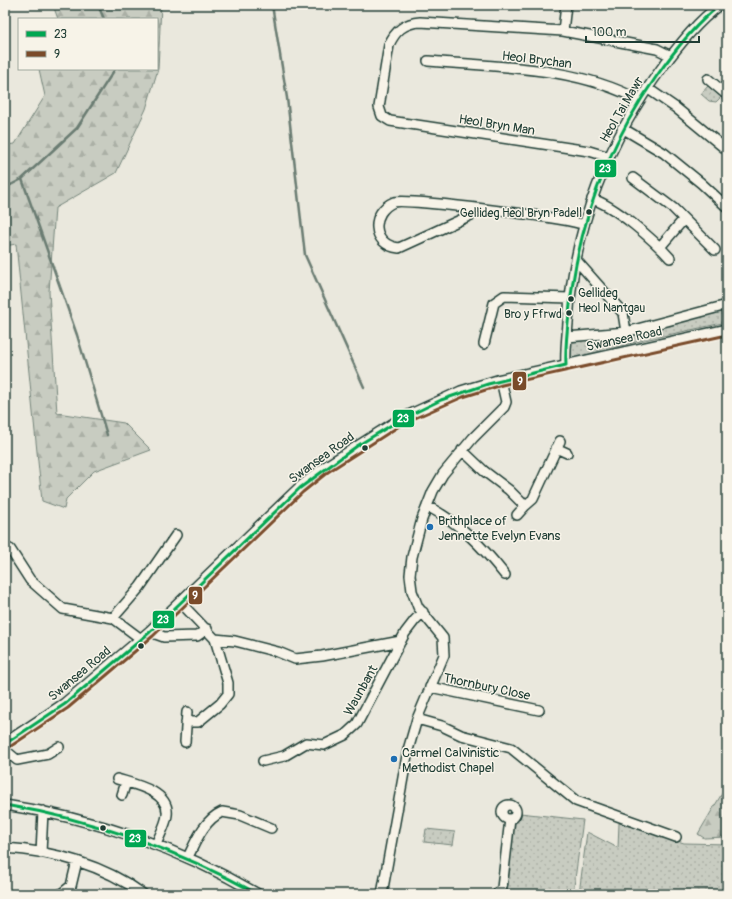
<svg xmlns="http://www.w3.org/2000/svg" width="732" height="899" font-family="Pangolin,sans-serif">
<defs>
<pattern id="grass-dots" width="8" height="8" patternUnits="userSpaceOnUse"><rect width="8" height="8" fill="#c8ccc1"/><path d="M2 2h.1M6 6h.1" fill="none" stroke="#abb0a6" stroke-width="1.8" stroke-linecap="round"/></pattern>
<pattern id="forest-firs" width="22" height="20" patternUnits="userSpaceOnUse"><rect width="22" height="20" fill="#c8ccc1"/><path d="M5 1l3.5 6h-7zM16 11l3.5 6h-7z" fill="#abb0a6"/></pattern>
</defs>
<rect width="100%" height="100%" fill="#eae8dd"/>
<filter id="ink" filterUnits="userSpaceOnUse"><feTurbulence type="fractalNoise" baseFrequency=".025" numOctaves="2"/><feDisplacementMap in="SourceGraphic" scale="8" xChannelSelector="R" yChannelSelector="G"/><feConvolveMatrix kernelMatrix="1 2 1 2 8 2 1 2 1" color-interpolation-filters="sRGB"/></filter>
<g filter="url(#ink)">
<path fill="url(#grass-dots)" stroke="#74847a" d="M 708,86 L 721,97 L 716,102 L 709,101 L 701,94 Z
M 727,310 L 727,322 L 640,341 L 571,359 L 572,340 L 632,333 Z
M 520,813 L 583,820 L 573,894 L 503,894 L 508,885 L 513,823 L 519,819 Z
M 619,823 L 684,843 L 727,844 L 727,894 L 579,894 L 587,832 L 618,848 Z
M 426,829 L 455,832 L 453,845 L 424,842 Z"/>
<path fill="url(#forest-firs)" stroke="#74847a" d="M 53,5 L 161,5 L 158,69 L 146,109 L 116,173 L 55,208 L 49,292 L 57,413 L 124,423 L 151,450 L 94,471 L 66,499 L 64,509 L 42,501 L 16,244 L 5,246 L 5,145 L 15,144 L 45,96 L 39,69 L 157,69 L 157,19 L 58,19 Z
M 727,772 L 727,837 L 704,838 L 698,834 L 727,785 L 723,777 Z"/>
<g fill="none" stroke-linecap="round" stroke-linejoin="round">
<path stroke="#6a7c72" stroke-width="2.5" d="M 98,5 L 104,19
M 272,5 L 287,98 L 305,255 L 364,387
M 22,179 L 77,335 L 107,435
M 5,188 L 22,179 L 77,128 L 115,69"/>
<g stroke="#1f3d34" stroke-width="12">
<path id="minor" d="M 563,31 L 566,5
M 428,61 C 498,67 576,66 639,100
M 708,79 L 727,95
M 647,88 L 676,108 L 727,150
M 622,128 L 664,153 L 701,183 L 727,207
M 609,157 L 589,151 L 390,121 L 382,116 L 379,107 L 389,45 C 395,31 404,23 420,22 L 563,31 L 657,49 L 671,56
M 633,178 L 673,208 L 715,250
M 592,199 C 615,206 654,240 670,258
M 482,210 L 399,248 C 371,245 370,212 394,202 C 405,198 570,218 584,225
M 660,247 L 684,219
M 576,260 L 623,313 L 626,332
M 567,337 L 626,332 L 727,305
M 484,344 L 494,303 L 504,296 L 570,298
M 566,365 C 565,351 567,337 568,323 C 573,228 608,140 664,65 C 680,44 699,20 720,5
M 556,448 L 567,453
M 462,450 L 484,471 L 509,490 L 525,506 L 533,499 L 560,441
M 427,506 C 460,523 482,546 505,575
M 517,515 L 525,506
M 10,549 L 30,580 L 63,609 L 113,618 L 141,639
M 181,603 L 215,639 L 228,683 L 228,694 L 220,704 L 198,722 L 186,722
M 113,618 L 140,587 L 176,535
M 150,632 L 164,637 L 197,636 L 207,629
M 215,639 L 235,641 L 278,652 L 295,659 L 322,656 L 401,641
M 430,687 L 539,710
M 417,719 L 442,726 L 461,735 L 511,748 L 576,801 L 676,837
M 185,742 L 187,712
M 5,750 L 17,760 L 48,754 L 59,747
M 263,761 L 284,756 L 306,743 L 324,745 L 345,735 L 357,724 L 405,633 L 415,620 L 423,612
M 117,779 C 133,784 170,791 167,815 C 166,825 159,836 156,845
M 122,795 L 126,782
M502 812a7 7 0 1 1 14 0a7 7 0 1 1-14 0Z
M 5,805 C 94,818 181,849 258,894
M 5,848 C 53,851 104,865 143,894
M 41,853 L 43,811
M 188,857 C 196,841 204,820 222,812 L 240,815 L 271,828
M 61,894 L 71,886 L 77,861
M 382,894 L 408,750 L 417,719 L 444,655 L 443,638 L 418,607 L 412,591 L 410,575 L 412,557 L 422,519 L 433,491 L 443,474 L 473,438 L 504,407 L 506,402 L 501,380
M 497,894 L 502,888 L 510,819"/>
</g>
<g stroke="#1f3d34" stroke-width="14">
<path id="tertiary" d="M 5,744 L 65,704 L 150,632 L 300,488 L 325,468 L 402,419 L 461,392 L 501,380 L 727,330"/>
</g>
<use href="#minor" stroke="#f7f3e8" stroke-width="9"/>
<use href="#tertiary" stroke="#f7f3e8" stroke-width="11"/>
<g stroke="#f7f3e8" stroke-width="6">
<path id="bus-1" d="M 566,365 C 565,348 567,331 569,314 C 577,227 606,148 656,77 C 674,51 694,25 720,5
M 5,744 L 65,704 L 150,632 L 300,488 L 357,446 L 398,421 L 441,400 L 488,384 L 566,365
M 5,805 C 95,820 178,850 258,894"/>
</g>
<g stroke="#f7f3e8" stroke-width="6">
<path id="bus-2" d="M 8,748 L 68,708 L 153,636 L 303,492 L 328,472 L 404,423 L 463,397 L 502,385 L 727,335"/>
</g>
<use href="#bus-1" stroke="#00a651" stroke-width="3"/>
<use href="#bus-2" stroke="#7a4b2a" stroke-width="3"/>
</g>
</g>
<g fill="#1f3d34" stroke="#f7f3e8" stroke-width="1.5">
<circle cx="589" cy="212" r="3.5"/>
<circle cx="571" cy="299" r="3.5"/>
<circle cx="569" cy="313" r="3.5"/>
<circle cx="365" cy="448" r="3.5"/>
<circle cx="141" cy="646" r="3.5"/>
<circle cx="103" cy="828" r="3.5"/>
</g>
<g fill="#1f6fb2" stroke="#f7f3e8" stroke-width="1.5">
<circle cx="430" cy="527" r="4"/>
<circle cx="394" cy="759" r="4"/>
</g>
<g text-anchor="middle" stroke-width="3" stroke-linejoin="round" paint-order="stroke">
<g font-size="12" fill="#1f3d34" stroke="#f7f3e8" text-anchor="end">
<text x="582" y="217">Gellideg Heol Bryn Padell</text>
<text x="578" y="297" text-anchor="start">Gellideg<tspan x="578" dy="15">Heol Nantgau</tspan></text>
<text x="562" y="318">Bro y Ffrwd</text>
</g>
<g font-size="13" fill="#1f3d34" stroke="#f7f3e8">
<text transform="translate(537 59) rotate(7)" y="5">Heol Brychan</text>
<text transform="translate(621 109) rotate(-60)" y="5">Heol Tai Mawr</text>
<text transform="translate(497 124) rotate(9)" y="5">Heol Bryn Man</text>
<text transform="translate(624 338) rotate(-12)" y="5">Swansea Road</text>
<text transform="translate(321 457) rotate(-36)" y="5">Swansea Road</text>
<text transform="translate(79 673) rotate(-40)" y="5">Swansea Road</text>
<text transform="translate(487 686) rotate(12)" y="5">Thornbury Close</text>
<text transform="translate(360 690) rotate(-61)" y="5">Waunbant</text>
</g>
<g font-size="13" fill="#1f3d34" stroke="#f7f3e8" text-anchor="start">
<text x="438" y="525">Brithplace of<tspan x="438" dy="15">Jennette Evelyn Evans</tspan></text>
<text x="402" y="757">Carmel Calvinistic<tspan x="402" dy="15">Methodist Chapel</tspan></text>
</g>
</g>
<g stroke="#f7f3e8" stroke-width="1.5">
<rect x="594" y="159" width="23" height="19" rx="4" fill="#00a651"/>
<rect x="512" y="371" width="15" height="20" rx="4" fill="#7a4b2a"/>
<rect x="392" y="409" width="23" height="19" rx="4" fill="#00a651"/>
<rect x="188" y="586" width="15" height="19" rx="4" fill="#7a4b2a"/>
<rect x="152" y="610" width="23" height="19" rx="4" fill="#00a651"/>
<rect x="124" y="829" width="23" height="19" rx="4" fill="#00a651"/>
</g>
<g font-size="11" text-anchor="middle" font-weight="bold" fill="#fff">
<text x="605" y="172">23</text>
<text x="520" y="385">9</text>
<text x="403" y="422">23</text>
<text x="195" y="599">9</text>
<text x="163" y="623">23</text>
<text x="135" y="842">23</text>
</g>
<rect width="732" height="899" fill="none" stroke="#f7f3e8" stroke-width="20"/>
<rect x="10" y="10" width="712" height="879" fill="none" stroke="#1f3d34" stroke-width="1.5" filter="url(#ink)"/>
<rect x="18" y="18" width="140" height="52" fill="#f7f3e8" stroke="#a1aaa0"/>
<rect x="26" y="31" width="20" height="6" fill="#00a651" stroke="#a1aaa0"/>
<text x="54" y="38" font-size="12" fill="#1f3d34">23</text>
<rect x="26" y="51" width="20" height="6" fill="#7a4b2a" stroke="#a1aaa0"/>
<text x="54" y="58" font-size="12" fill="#1f3d34">9</text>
<path d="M586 36v6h113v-6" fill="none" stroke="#1f3d34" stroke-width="2"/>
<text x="592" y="36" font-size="12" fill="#1f3d34" stroke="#f7f3e8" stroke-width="3" paint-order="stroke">100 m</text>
</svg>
